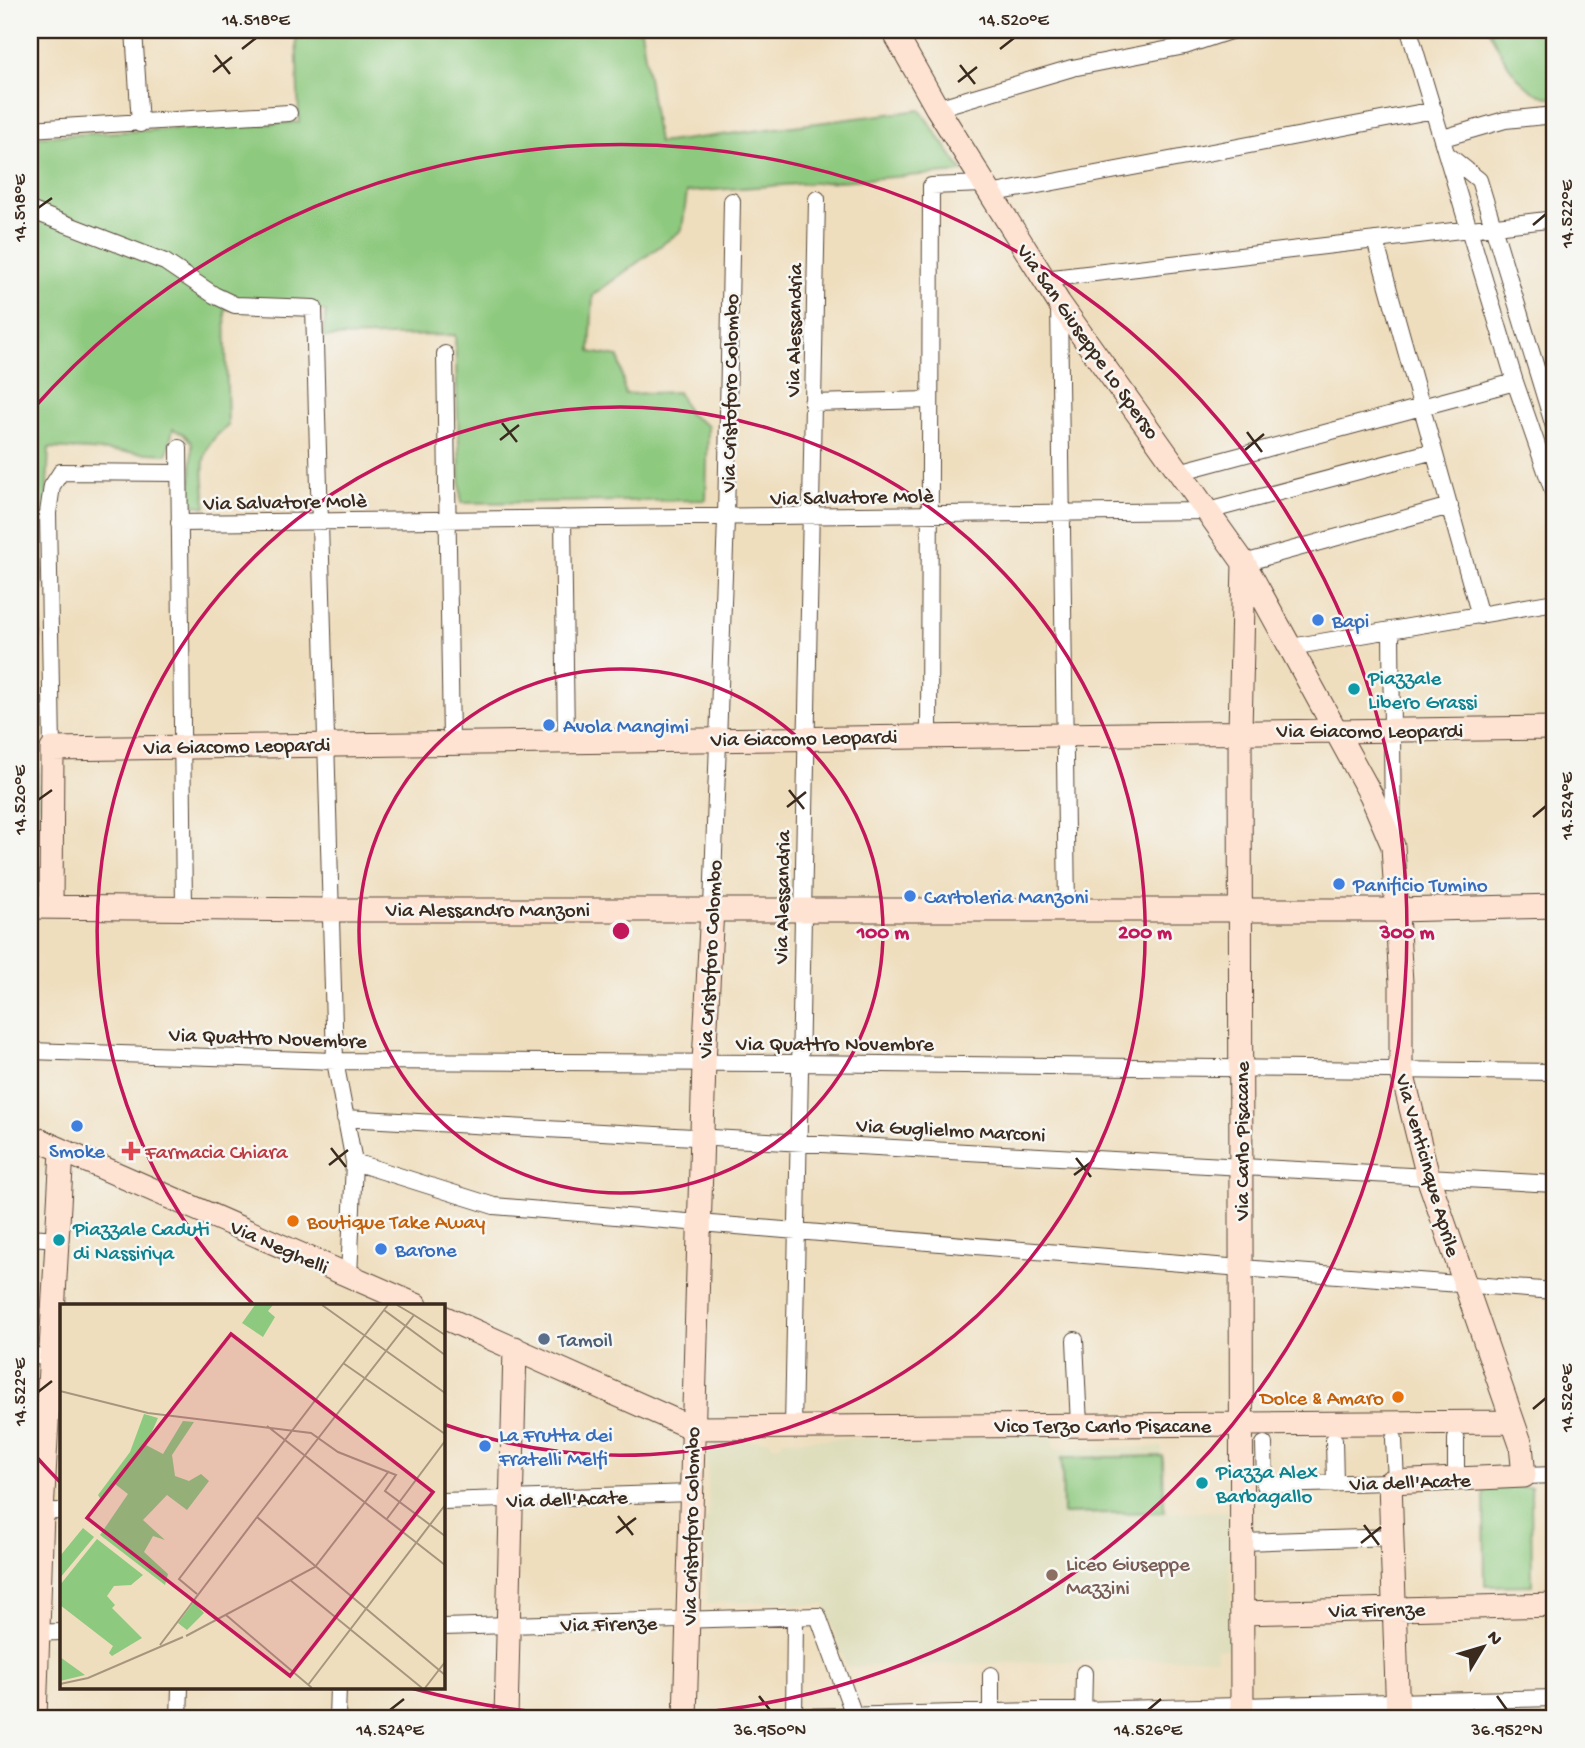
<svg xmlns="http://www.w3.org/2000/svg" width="1585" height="1748" font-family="'Gochi Hand',sans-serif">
<rect width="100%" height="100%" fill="#f6f6f2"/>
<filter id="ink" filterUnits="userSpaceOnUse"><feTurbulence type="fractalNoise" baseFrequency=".0143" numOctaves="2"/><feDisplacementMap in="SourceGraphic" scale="14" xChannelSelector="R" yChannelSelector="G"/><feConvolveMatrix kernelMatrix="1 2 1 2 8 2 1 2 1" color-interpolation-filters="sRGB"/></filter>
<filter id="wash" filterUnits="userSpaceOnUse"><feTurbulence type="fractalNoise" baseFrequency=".00686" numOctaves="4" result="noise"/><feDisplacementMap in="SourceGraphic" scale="28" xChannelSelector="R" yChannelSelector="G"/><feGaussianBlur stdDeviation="1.57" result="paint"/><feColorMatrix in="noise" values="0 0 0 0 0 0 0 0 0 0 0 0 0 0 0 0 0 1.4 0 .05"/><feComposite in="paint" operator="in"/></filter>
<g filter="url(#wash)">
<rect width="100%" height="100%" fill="#efdebe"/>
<path fill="#deddbb" d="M 1053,1435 L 1054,1449 L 1162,1447 L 1164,1512 L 1228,1511 L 1231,1649 L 1217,1649 L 1217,1658 L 846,1667 L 825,1604 L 790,1605 L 790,1601 L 707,1603 L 705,1519 L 709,1519 L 707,1447 L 713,1446 L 713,1441 L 771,1440 L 771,1445 L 781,1445 L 782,1440 Z"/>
<path fill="#8dc97e" stroke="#647a4e" stroke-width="2" d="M 296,30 L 641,30 L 658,143 L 920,110 L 963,172 L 687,192 L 682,230 L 593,295 L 590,352 L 619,357 L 625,394 L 678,392 L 689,414 L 708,426 L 706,500 L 461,503 L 455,335 L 323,337 L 326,311 L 225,309 L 228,426 C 195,449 204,472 206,507 L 191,504 L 192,443 L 184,434 L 173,429 L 167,454 L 49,448 L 38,666 L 30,664 L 30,137 L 299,122 Z
M 1489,30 L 1555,30 L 1555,97 C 1524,100 1501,55 1489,30 Z
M 30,711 L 38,711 L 38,832 L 30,833 Z
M 1163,1456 L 1164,1512 L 1063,1514 L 1062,1458 Z
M 1484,1487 L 1531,1487 L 1532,1585 L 1485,1586 Z"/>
</g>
<g filter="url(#ink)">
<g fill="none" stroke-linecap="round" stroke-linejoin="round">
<g stroke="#564536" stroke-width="18">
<path id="street" d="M 134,30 L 140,124
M 1409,30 L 1515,382 L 1555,497
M 937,108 L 1072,68 L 1185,46 L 1233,30
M 30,129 L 289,113
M 1443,138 L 1505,120 L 1555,115
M 1448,155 L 1479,180 L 1555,430
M 990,194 L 1434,110
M 30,210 L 165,262 L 214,295 L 235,305 L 314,308 L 335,1061 L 354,1162 L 349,1277
M 1375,240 L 1480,616
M 1044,279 L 1555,219
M 1059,303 L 1067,909
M 445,354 L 451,741
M 812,403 L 930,400
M 179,448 L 184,908
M 1179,472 L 1515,382
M 563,518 L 566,740
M 179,523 L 1208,511 L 1434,451
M 1244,563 L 1450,506
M 1391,631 L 1393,835
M 1291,647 L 1555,602
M 929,735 L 931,186 L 984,184
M 52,749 L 48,513 L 52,486 L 61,472 L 178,473
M 712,908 L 726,519 L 732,201
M 30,1051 L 335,1061 L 798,1063 L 1555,1072
M 345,1118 L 1555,1184
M 354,1162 L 494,1206 L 1241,1268 L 1555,1291
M 30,1237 L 58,1239
M 1075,1340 L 1079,1426
M 30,1356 L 59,1357
M 793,1428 L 817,199
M 1394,1439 L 1396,1482
M 1456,1439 L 1456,1479
M 1334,1440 L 1335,1484
M 1264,1444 L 1265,1485 L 1390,1482
M 1524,1476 L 1555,1475
M 443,1501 L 691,1493
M 30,1512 L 61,1511
M 1242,1542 L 1393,1537
M 443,1627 L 818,1616 L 855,1718
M 30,1633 L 61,1632
M 179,1718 L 180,1687
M 337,1718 L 338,1687
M 760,1718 L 1555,1698
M 794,1718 L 795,1617
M 991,1718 L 991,1675
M 1083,1718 L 1084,1673"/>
</g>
<g stroke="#564536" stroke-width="25">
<path id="secondary" d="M 893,30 L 937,108 L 1059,303 L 1244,563 L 1371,795 L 1393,846 L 1401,983 L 1401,1068 L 1428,1177 L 1521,1445 L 1524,1476 L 1390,1482 L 1398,1718
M 30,907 L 328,910 L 1396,910 L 1555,906
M 51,907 L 52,749 L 1555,728
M 30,1136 L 416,1305
M 443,1317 L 692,1428 L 1513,1422
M 1242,1613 L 1555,1605
M 35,1718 L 42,1512 L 62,1151
M 506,1718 L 515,1348
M 685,1718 L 704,1063 L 712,908
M 1242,1718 L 1240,730 L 1244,563"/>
</g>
<use href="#street" stroke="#fff" stroke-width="16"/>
<use href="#secondary" stroke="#fee3d2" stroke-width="23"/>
</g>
</g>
<path fill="none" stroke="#3b2a1e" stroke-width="2.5" d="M 242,49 L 256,38M 1000,49 L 1014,38M 215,55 L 230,74M 960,65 L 975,84M 213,72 L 232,57M 958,82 L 977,67M 38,208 L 52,198M 1533,225 L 1546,214M 502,423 L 517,442M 1247,432 L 1262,452M 500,440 L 519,425M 1245,450 L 1264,434M 789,790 L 804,809M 38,800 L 52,790M 787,807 L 806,792M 1533,817 L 1546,806M 331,1148 L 346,1167M 1076,1158 L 1091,1177M 329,1165 L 348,1150M 1074,1175 L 1094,1160M 38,1392 L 52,1381M 1533,1409 L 1546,1398M 618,1516 L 633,1535M 1364,1525 L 1379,1545M 616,1533 L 636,1518M 1361,1543 L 1381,1527M 759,1696 L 770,1710M 1497,1696 L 1507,1710M 390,1710 L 404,1699M 1148,1710 L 1161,1699"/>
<g fill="none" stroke="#c2185b" stroke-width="3.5">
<circle cx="621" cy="931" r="262"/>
<path d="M254 1305A524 524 0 1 1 446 1425"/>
<path d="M60 1482A786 786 0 0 1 32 1452M32 410A786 786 0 1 1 411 1688"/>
</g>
<g fill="#3f7fe0" stroke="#f6f6f2" stroke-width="2.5">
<circle cx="1318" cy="620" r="7"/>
<circle cx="549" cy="725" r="7"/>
<circle cx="1339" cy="884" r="7"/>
<circle cx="910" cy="896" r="7"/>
<circle cx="77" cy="1126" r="7"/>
<circle cx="381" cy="1249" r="7"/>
<circle cx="485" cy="1446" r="7"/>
</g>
<g fill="#0f9aa8" stroke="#f6f6f2" stroke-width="2.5">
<circle cx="1354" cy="689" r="7"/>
<circle cx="59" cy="1240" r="7"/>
<circle cx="1202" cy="1483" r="7"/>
</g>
<path fill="#e0444e" stroke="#f6f6f2" stroke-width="2.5" d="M127.5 1140.5h7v7h7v7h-7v7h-7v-7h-7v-7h7z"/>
<g fill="#e8710a" stroke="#f6f6f2" stroke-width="2.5">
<circle cx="293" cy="1221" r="7"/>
<circle cx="1398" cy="1397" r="7"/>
</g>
<circle fill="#5c6f8a" stroke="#f6f6f2" stroke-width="2.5" cx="544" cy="1339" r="7"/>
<circle fill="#8d6e63" stroke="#f6f6f2" stroke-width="2.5" cx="1052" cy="1575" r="7"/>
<g text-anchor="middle" stroke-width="5" stroke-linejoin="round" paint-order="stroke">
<g font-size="21" fill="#3b2a1e" stroke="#f6f6f2">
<text transform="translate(793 330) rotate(-89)" y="7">Via Alessandria</text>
<text transform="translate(1089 341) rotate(55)" y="7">Via San Giuseppe Lo Sperso</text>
<text transform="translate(729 393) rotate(-89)" y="7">Via Cristoforo Colombo</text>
<text transform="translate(852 496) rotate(-1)" y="7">Via Salvatore Molè</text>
<text transform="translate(285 501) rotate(-1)" y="7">Via Salvatore Molè</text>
<text x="1370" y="737">Via Giacomo Leopardi</text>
<text transform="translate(804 737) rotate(-1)" y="7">Via Giacomo Leopardi</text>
<text transform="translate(237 745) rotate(-1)" y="7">Via Giacomo Leopardi</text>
<text transform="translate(781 897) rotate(-89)" y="7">Via Alessandria</text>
<text x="488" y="916">Via Alessandro Manzoni</text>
<text transform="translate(709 959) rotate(-87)" y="7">Via Cristoforo Colombo</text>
<text transform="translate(268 1037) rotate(2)" y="7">Via Quattro Novembre</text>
<text x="835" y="1050">Via Quattro Novembre</text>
<text transform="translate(951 1129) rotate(3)" y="7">Via Guglielmo Marconi</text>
<text transform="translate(1241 1141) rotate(-90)" y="7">Via Carlo Pisacane</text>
<text transform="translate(1429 1165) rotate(74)" y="7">Via Venticinque Aprile</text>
<text transform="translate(280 1246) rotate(24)" y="7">Via Neghelli</text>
<text x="1103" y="1432">Vico Terzo Carlo Pisacane</text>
<text transform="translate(1410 1481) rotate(-2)" y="7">Via dell'Acate</text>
<text transform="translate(567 1498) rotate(-2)" y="7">Via dell'Acate</text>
<text transform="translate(690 1526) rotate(-89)" y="7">Via Cristoforo Colombo</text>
<text transform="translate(1377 1609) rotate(-1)" y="7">Via Firenze</text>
<text transform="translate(609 1623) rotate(-1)" y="7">Via Firenze</text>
</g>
<g font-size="21" fill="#366cbe" stroke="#f6f6f2" text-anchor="start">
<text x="1332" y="627">Bapi</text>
<text x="563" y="732">Avola Mangimi</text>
<text x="1353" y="891">Panificio Tumino</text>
<text x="924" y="903">Cartoleria Manzoni</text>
<text x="77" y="1157" text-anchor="middle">Smoke</text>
<text x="395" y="1256">Barone</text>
<text x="499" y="1441">La Frutta dei<tspan x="499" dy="24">Fratelli Melfi</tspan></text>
</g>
<g font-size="21" fill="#0d838f" stroke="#f6f6f2" text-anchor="start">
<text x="1368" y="684">Piazzale<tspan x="1368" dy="24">Libero Grassi</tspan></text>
<text x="73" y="1235">Piazzale Caduti<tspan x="73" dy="24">di Nassiriya</tspan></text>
<text x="1216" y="1478">Piazza Alex<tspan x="1216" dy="24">Barbagallo</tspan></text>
</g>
<g font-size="21" fill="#be3a42" stroke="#f6f6f2" text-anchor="start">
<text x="145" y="1158">Farmacia Chiara</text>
</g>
<g font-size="21" fill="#c56008" stroke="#f6f6f2" text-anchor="start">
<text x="307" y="1228">Boutique Take Away</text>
<text x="1384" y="1404" text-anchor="end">Dolce &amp; Amaro</text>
</g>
<g font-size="21" fill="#4e5e75" stroke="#f6f6f2" text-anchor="start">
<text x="558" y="1346">Tamoil</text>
</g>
<g font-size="21" fill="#785e54" stroke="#f6f6f2" text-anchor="start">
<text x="1066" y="1570">Liceo Giuseppe<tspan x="1066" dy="24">Mazzini</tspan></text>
</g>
</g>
<g transform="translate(60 1304)">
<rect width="385" height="385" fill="#efdebe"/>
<path d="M 195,1 L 213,1 L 208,7 L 215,13 L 203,33 L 182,19 ZM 84,110 L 98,114 L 86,141 L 103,150 L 123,117 L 134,118 L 112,151 L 115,172 L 129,177 L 141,170 L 149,177 L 127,206 L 107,191 L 83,216 L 105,236 L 93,232 L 84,248 L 108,270 L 105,281 L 40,231 L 68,190 L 55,180 L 41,196 L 38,191 L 70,148 ZM 23,224 L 34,233 L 0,274 L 0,252 ZM 37,235 L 83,271 L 71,281 L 54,282 L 47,292 L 55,301 L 52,304 L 82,334 L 52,352 L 49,349 L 53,342 L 0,301 L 0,281 ZM 134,298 L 144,309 L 127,326 L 118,319 ZM 0,353 L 25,371 L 0,377 Z" fill="#8dc97e"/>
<path fill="none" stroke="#a7967e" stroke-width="2" d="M 262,1 L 385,89M 328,1 L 324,6 L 385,51M 337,1 L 354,11 L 197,213 L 385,371M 354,11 L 385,31M 283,59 L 385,130M 0,87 L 88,109 L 251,129 L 278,148 L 336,171 L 325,187 L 385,232M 207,122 L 385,261M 326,216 L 385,137M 230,276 L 362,384M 137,290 L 119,275 L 324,6M 166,311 L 252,384M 126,332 L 255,263 L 329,167M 100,341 L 197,213M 0,380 L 28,374 L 123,333M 248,381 L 385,201M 365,384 L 385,358"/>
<path fill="#c2185b" fill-opacity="0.15" stroke="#c2185b" stroke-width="3.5" d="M 171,30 L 373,188 L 230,372 L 27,214 Z"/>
<rect width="385" height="385" fill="none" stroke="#3b2a1e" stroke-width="3.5"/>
</g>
<circle cx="621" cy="931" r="10" fill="#c2185b" stroke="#f6f6f2" stroke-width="3.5"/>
<g font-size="21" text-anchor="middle" font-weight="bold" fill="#c2185b" stroke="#f6f6f2" stroke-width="5" stroke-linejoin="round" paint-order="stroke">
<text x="883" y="938">100 m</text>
<text x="1145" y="938">200 m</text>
<text x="1407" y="938">300 m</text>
</g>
<rect width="1585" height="1748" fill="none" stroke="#f6f6f2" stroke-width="77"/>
<g transform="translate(1483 1647) rotate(52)" stroke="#f6f6f2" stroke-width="5" paint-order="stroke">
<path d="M0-5L12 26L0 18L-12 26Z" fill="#3b2a1e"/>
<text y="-10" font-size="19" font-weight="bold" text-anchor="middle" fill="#3b2a1e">N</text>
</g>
<rect x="38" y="38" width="1508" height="1672" fill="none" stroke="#3b2a1e" stroke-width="2.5"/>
<g font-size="18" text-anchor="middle" fill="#3b2a1e">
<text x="256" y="25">14.518°E</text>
<text x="1014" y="25">14.520°E</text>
<text transform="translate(19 208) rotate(-90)" y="6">14.518°E</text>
<text transform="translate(1566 214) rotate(-90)" y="6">14.522°E</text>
<text transform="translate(19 800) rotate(-90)" y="6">14.520°E</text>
<text transform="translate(1566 806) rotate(-90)" y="6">14.524°E</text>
<text transform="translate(19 1392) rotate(-90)" y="6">14.522°E</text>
<text transform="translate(1566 1398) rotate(-90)" y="6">14.526°E</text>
<text x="390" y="1735">14.524°E</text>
<text x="770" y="1735">36.950°N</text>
<text x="1148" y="1735">14.526°E</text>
<text x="1507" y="1735">36.952°N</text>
</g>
</svg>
